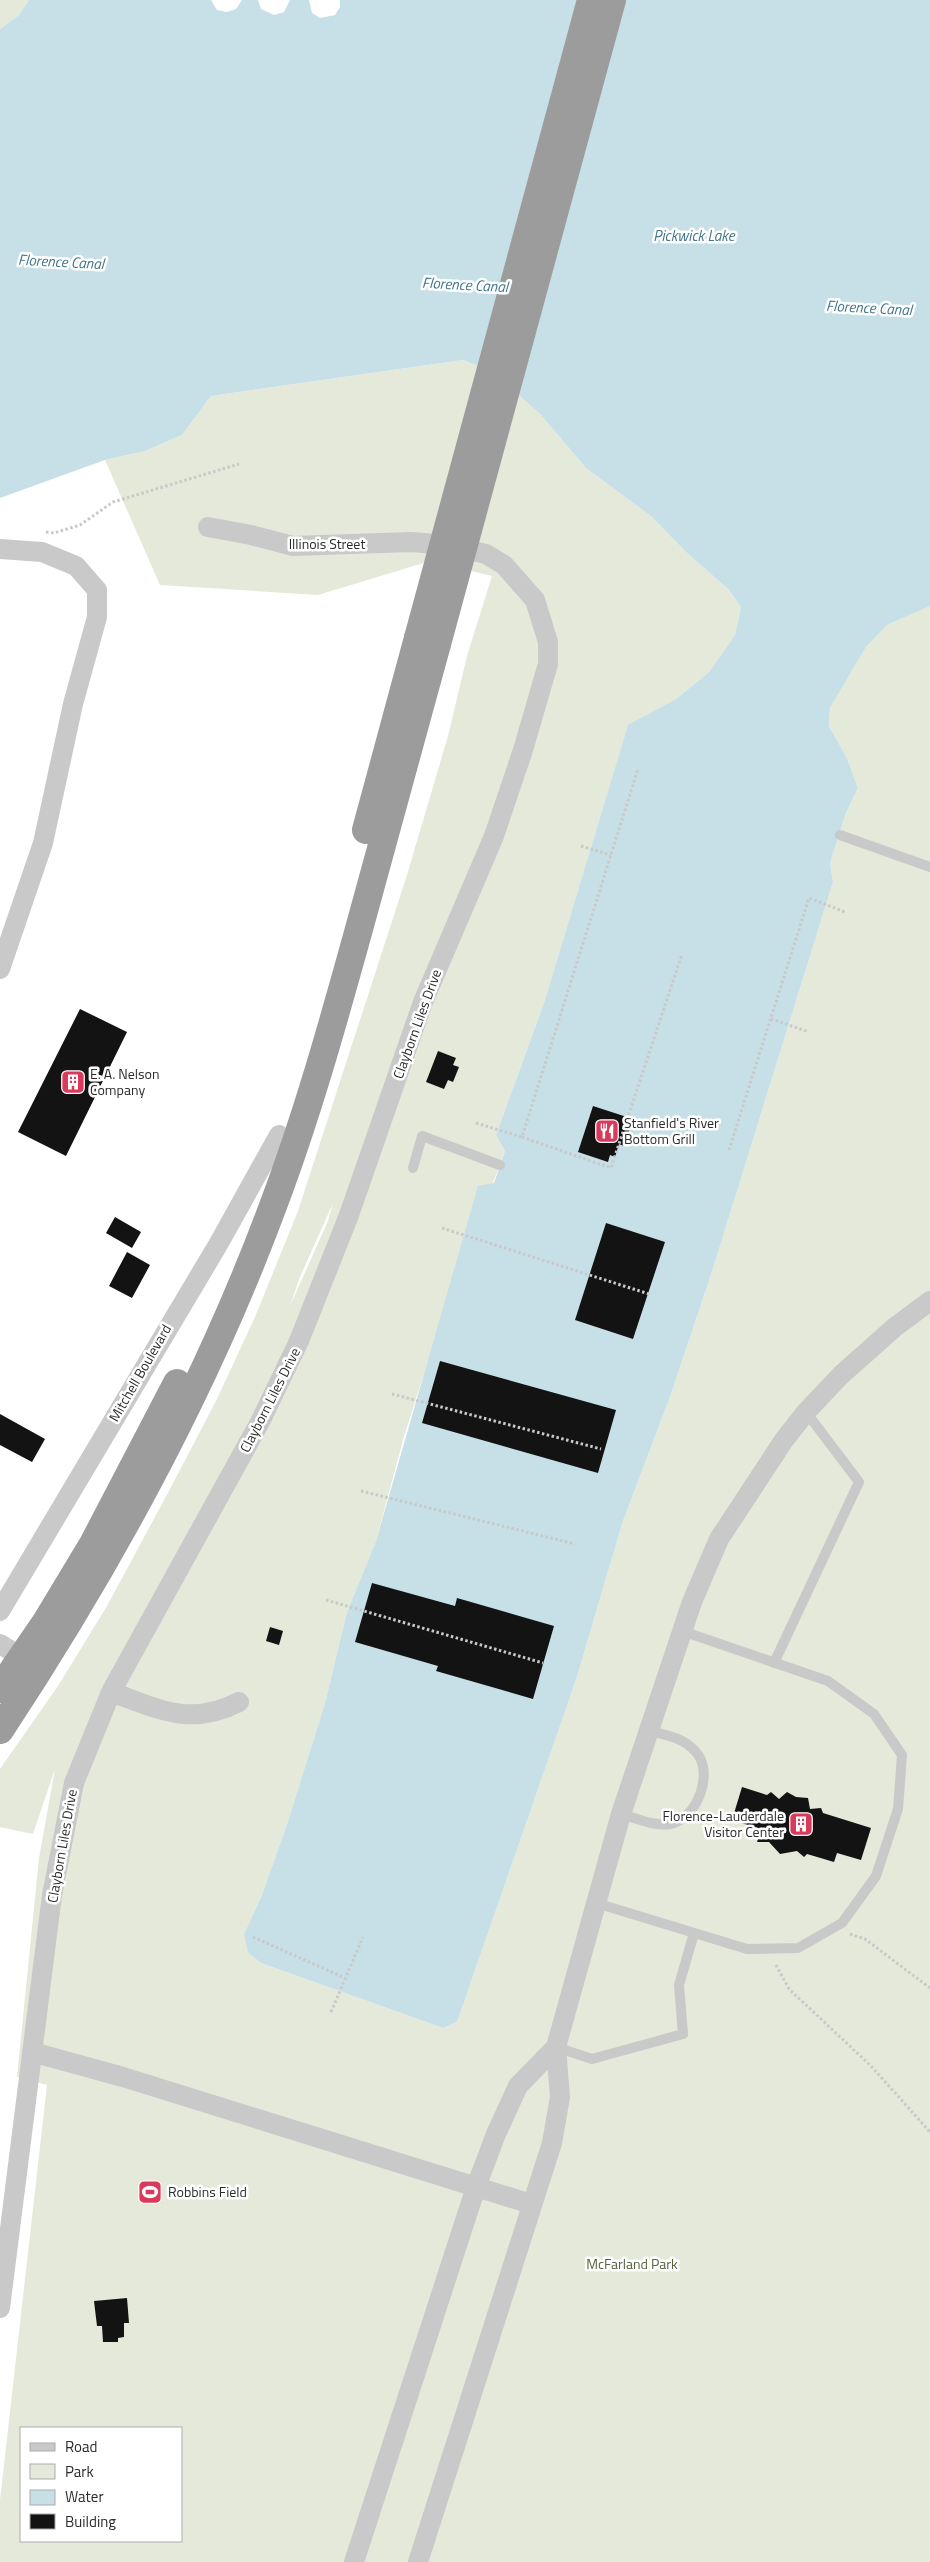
<svg xmlns="http://www.w3.org/2000/svg" width="930" height="2562" font-family="'Titillium Web',sans-serif">
<rect width="100%" height="100%" fill="#fff"/>
<path fill="#e4e9da" fill-rule="evenodd" d="M 0,0 L 29,0 L 19,15 L 0,29 Z
M 463,360 L 493,372 L 540,414 L 586,468 L 652,517 L 686,552 L 728,589 L 741,607 L 735,635 L 709,672 L 676,699 L 628,726 L 544,1003 L 496,1135 L 505,1151 L 437,1332 L 403,1440 L 376,1541 L 347,1612 L 325,1703 L 288,1821 L 262,1895 L 244,1934 L 261,1963 L 443,2028 L 457,2022 L 576,1680 L 623,1521 L 671,1394 L 710,1278 L 833,882 L 830,863 L 846,813 L 858,788 L 847,758 L 829,726 L 830,708 L 866,647 L 887,625 L 930,606 L 930,2562 L 0,2562 L 0,2500 L 47,2085 L 17,2077 L 39,1858 L 55,1769 L 33,1834 L 0,1827 L 0,1769 L 58,1686 L 107,1606 L 170,1489 L 216,1401 L 255,1317 L 298,1211 L 407,875 L 448,736 L 467,656 L 492,576 L 430,561 L 318,595 L 160,585 L 105,460 L 145,451 L 182,435 L 211,396 ZM 333,1203 L 328,1221 L 290,1306 L 300,1277 ZM 21,2428 L 181,2428 L 181,2541 L 21,2541 Z"/>
<path fill="#c7dfe7" d="M 29,0 L 930,0 L 930,606 L 887,625 L 866,647 L 830,708 L 829,726 L 847,758 L 858,788 L 846,813 L 830,863 L 833,882 L 710,1278 L 671,1394 L 623,1521 L 576,1680 L 457,2022 L 443,2028 L 261,1963 L 248,1952 L 244,1934 L 262,1895 L 288,1821 L 325,1703 L 347,1612 L 376,1541 L 478,1186 L 494,1183 L 505,1151 L 496,1135 L 544,1003 L 628,725 L 676,699 L 709,672 L 735,635 L 741,607 L 728,589 L 686,552 L 652,517 L 586,468 L 540,414 L 493,372 L 463,360 L 211,396 L 182,435 L 145,451 L 105,460 L 0,498 L 0,29 L 19,15 Z"/>
<path fill="#fff" d="M 211,0 L 242,0 L 236,9 L 227,12 L 217,10 Z
M 258,0 L 290,0 L 284,12 L 274,15 L 261,9 Z
M 309,0 L 340,0 L 340,7 L 335,15 L 320,18 L 312,13 Z"/>
<path fill="#131313" d="M 80,1009 L 127,1032 L 66,1156 L 18,1132 Z
M 438,1051 L 456,1058 L 453,1065 L 459,1067 L 453,1082 L 448,1080 L 444,1089 L 426,1082 Z
M 593,1106 L 633,1119 L 624,1146 L 619,1144 L 615,1157 L 610,1155 L 608,1162 L 578,1152 Z
M 115,1217 L 141,1232 L 132,1248 L 106,1233 Z
M 606,1223 L 665,1242 L 633,1339 L 575,1320 Z
M 127,1252 L 150,1265 L 132,1298 L 109,1286 Z
M 440,1361 L 616,1410 L 598,1473 L 422,1423 Z
M 0,1414 L 45,1439 L 32,1462 L 0,1445 Z
M 372,1583 L 455,1606 L 457,1598 L 554,1626 L 533,1699 L 436,1671 L 438,1666 L 355,1642 Z
M 270,1627 L 283,1631 L 279,1645 L 266,1641 Z
M 742,1787 L 767,1795 L 771,1792 L 779,1799 L 787,1792 L 796,1797 L 808,1798 L 810,1809 L 821,1808 L 823,1813 L 871,1828 L 861,1860 L 837,1853 L 834,1862 L 807,1854 L 804,1857 L 797,1851 L 780,1854 L 769,1842 L 757,1842 L 761,1829 L 732,1820 Z
M 127,2298 L 129,2323 L 124,2323 L 124,2337 L 118,2338 L 118,2342 L 103,2342 L 102,2326 L 97,2326 L 94,2301 Z"/>
<g fill="none" stroke-linecap="round" stroke-linejoin="round">
<path stroke="#c9c9c9" stroke-width="3" stroke-dasharray="2.5 2.5" stroke-linecap="butt" d="M 46,532 L 54,533 L 80,525 L 113,502 L 239,464
M 581,846 L 611,855
M 771,1019 L 809,1032
M 476,1123 L 522,1137 L 638,769
M 522,1137 L 611,1168 L 682,954
M 729,1150 L 809,898 L 845,912
M 442,1228 L 649,1294
M 392,1394 L 601,1449
M 361,1491 L 575,1544
M 326,1600 L 543,1663
M 850,1934 L 865,1939 L 930,1988
M 253,1937 L 345,1978
M 776,1965 L 789,1989 L 871,2066 L 930,2132
M 331,2012 L 363,1937"/>
<path stroke="#c9c9c9" stroke-width="10" d="M 840,835 L 930,867
M 413,1168 L 422,1136 L 500,1165
M 774,1663 L 859,1482 L 806,1412
M 621,1814 C 635,1818 656,1827 671,1824 C 698,1818 715,1771 695,1751 C 683,1738 667,1735 650,1731
M 596,1903 L 747,1949 L 798,1948 L 842,1923 L 876,1876 L 898,1809 L 902,1755 L 874,1714 L 828,1681 L 682,1631
M 556,2047 L 592,2059 L 683,2034 L 679,1985 L 694,1933"/>
<path stroke="#c9c9c9" stroke-width="20" d="M 0,549 L 42,552 L 76,566 L 97,590 L 97,617 L 73,704 L 43,843 L 0,969
M 0,1611 L 219,1243 L 279,1135
M 0,1644 L 21,1657
M 111,1692 C 159,1709 190,1727 239,1702
M 32,2052 L 123,2077 L 531,2204
M 0,2308 L 52,1895 L 74,1783 L 111,1692 L 260,1422 L 299,1341 L 349,1215 L 423,1002 L 494,836 L 523,750 L 548,664 L 548,642 L 535,600 L 504,565 L 486,554 L 448,545 L 411,542 L 293,546 L 251,535 L 208,527
M 354,2562 L 476,2187 L 496,2134 L 518,2086 L 556,2047
M 418,2562 L 552,2143 L 560,2097 L 556,2047 L 621,1814 L 692,1602 L 719,1539 L 784,1440 L 806,1412 L 841,1375 L 895,1327 L 930,1301"/>
<path stroke="#9c9c9c" stroke-width="28" d="M 366,830 L 418,638
M 0,1689 L 46,1622 L 93,1544 L 177,1383
M 0,1730 C 109,1565 204,1392 273,1206 C 307,1116 333,1023 359,929 C 385,834 411,739 437,644"/>
<path stroke="#9c9c9c" stroke-width="28" d="M 418,638 L 591,0
M 437,644 L 612,0"/>
</g>
<defs>
<g id="building-square" transform="scale(1.25)"><rect x="-9" y="-9" width="18" height="18" rx="4" fill="#d73a5a" stroke="#fff"/><path d="M-4-6H4V6H1V3H-1V6H-4ZM-2.5-4.3h1.7v1.8h-1.7ZM.8-4.3h1.7v1.8H.8ZM-2.5-1h1.7V.8h-1.7ZM.8-1h1.7V.8H.8Z" fill="#fff"/></g>
<g id="restaurant-square" transform="scale(1.25)"><rect x="-9" y="-9" width="18" height="18" rx="4" fill="#d73a5a" stroke="#fff"/><path d="M-5-6h1v4h1v-4h1v4h1v-4h1v5L-1.5 .5V6h-2V.5L-5-1ZM5-6V6H3V1.5H1.5Q1.5-4 5-6Z" fill="#fff"/></g>
<g id="stadium-square" transform="scale(1.25)"><rect x="-9" y="-9" width="18" height="18" rx="4" fill="#d73a5a" stroke="#fff"/><path d="M0-5a6.5 5 0 1 0 0 10a6.5 5 0 1 0 0-10ZM-3.5-1.8h7v3.6h-7Z" fill="#fff"/></g>
</defs>
<g fill-rule="evenodd">
<use href="#building-square" x="73" y="1082"/>
<use href="#restaurant-square" x="607" y="1131"/>
<use href="#building-square" x="801" y="1824"/>
<use href="#stadium-square" x="150" y="2192"/>
</g>
<g text-anchor="middle" stroke-width="5" stroke-linejoin="round" paint-order="stroke">
<g font-size="14" fill="#2c2c2c" stroke="#fff">
<text x="327" y="549">Illinois Street</text>
<text transform="translate(417 1024) rotate(-70)" y="5">Clayborn Liles Drive</text>
<text transform="translate(140 1373) rotate(-60)" y="5">Mitchell Boulevard</text>
<text transform="translate(270 1400) rotate(-63)" y="5">Clayborn Liles Drive</text>
<text transform="translate(62 1846) rotate(-80)" y="5">Clayborn Liles Drive</text>
</g>
<g font-size="14" fill="#2c2c2c" stroke="#fff" text-anchor="start">
<text x="90" y="1079">E. A. Nelson<tspan x="90" dy="16">Company</tspan></text>
<text x="624" y="1128">Stanfield's River<tspan x="624" dy="16">Bottom Grill</tspan></text>
<text x="784" y="1821" text-anchor="end">Florence-Lauderdale<tspan x="784" dy="16">Visitor Center</tspan></text>
<text x="168" y="2197">Robbins Field</text>
</g>
<g font-size="14" fill="#54643d" stroke="#fff">
<text x="632" y="2269">McFarland Park</text>
</g>
<g font-size="15" font-style="italic" fill="#417587" stroke="#fff">
<text x="694" y="241">Pickwick Lake</text>
<text transform="translate(61 262) rotate(3)" y="5">Florence Canal</text>
<text transform="translate(465 285) rotate(3)" y="5">Florence Canal</text>
<text transform="translate(869 308) rotate(3)" y="5">Florence Canal</text>
</g>
</g>
<rect x="20" y="2427" width="162" height="115" fill="#ffffff" stroke="#ababab"/>
<rect x="30" y="2443" width="25" height="8" fill="#c9c9c9" stroke="#ababab"/>
<text x="65" y="2452" font-size="15" fill="#2c2c2c">Road</text>
<rect x="30" y="2464" width="25" height="15" fill="#e4e9da" stroke="#ababab"/>
<text x="65" y="2477" font-size="15" fill="#2c2c2c">Park</text>
<rect x="30" y="2490" width="25" height="15" fill="#c7dfe7" stroke="#ababab"/>
<text x="65" y="2502" font-size="15" fill="#2c2c2c">Water</text>
<rect x="30" y="2514" width="25" height="15" fill="#131313" stroke="#ababab"/>
<text x="65" y="2527" font-size="15" fill="#2c2c2c">Building</text>
</svg>
